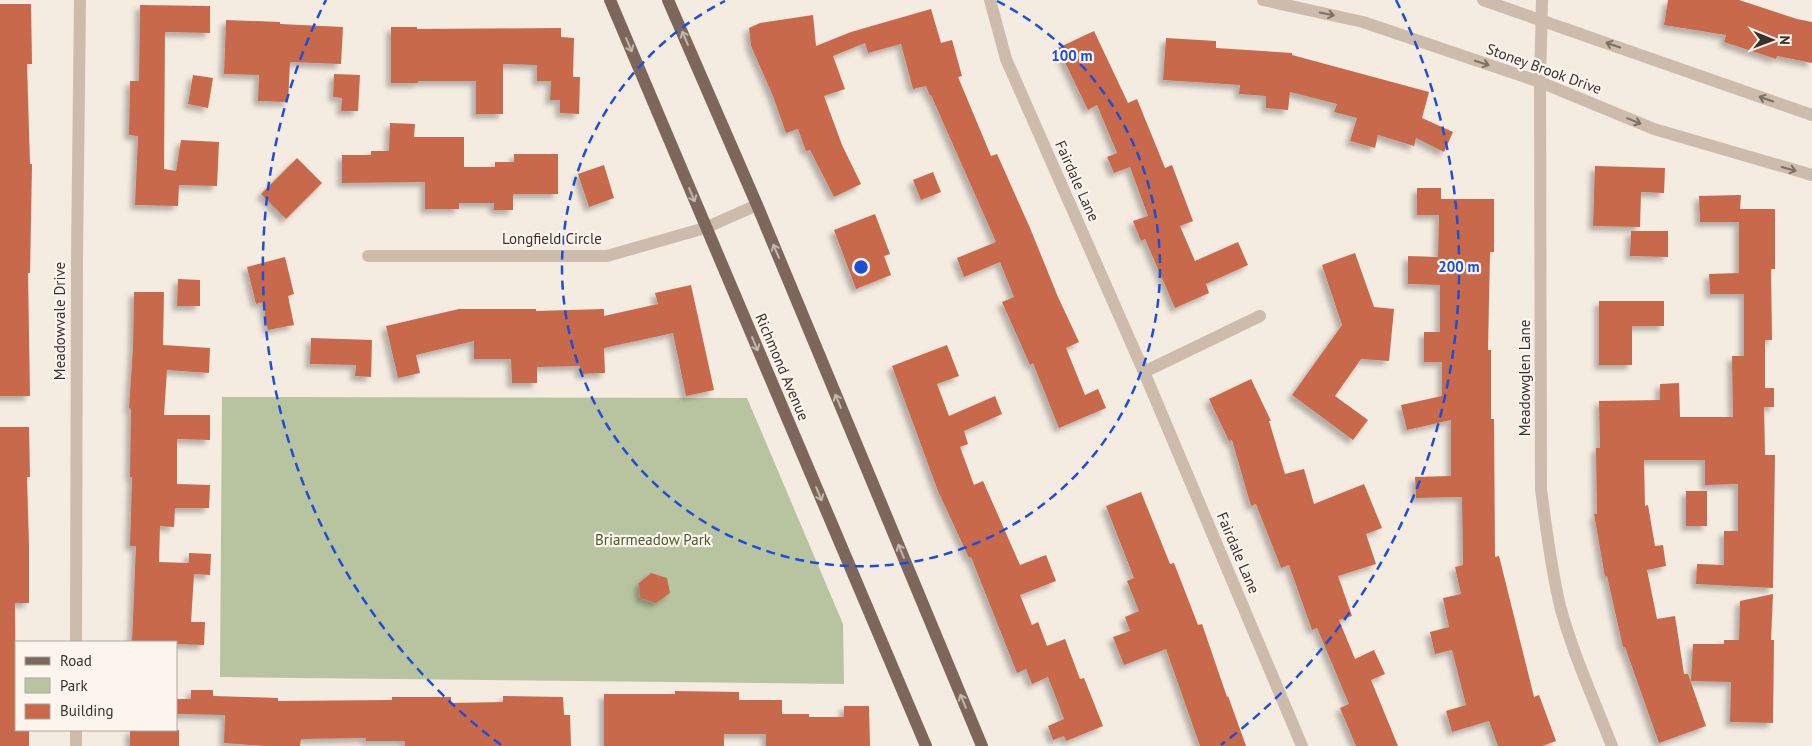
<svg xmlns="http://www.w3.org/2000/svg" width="1812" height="746" font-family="'PT Sans',sans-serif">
<defs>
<filter id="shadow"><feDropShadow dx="-4.5" dy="4.5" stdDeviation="2.5" flood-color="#0004"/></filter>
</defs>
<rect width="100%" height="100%" fill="#f4ebe1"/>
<path fill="#b8c4a0" d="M 222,397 L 747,398 L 843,624 L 844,684 L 220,677 Z"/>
<path fill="#c8694b" filter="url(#shadow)" d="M 1668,0 L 1739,0 L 1797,19 L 1812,22 L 1812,63 L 1777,56 L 1776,59 L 1724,42 L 1726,35 L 1664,25 Z
M 0,4 L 31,4 L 32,64 L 27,64 L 30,164 L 32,164 L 30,273 L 28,273 L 30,396 L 0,396 Z
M 140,5 L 210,6 L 210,33 L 165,32 L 164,169 L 176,171 L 181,140 L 219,142 L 217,186 L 179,185 L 178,206 L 135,205 L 138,136 L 129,135 L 130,81 L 139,81 Z
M 931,9 L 941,43 L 952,40 L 962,76 L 958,77 L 991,156 L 997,154 L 1030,228 L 1058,297 L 1079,342 L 1066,348 L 1085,395 L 1098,389 L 1106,408 L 1059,428 L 1033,363 L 1030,365 L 1002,302 L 1014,297 L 1000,262 L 964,277 L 957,258 L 996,242 L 931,95 L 930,96 L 926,86 L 913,89 L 901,44 L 868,53 L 865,43 L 833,56 L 845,89 L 824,96 L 842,145 L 861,184 L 834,197 L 810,150 L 806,151 L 798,129 L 786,133 L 773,96 L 751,46 L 749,28 L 760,23 L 813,15 L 816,46 L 851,32 Z
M 226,20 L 280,22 L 280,24 L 343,27 L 341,64 L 290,62 L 288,102 L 258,101 L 259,75 L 224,74 Z
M 391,27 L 417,27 L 417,29 L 561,28 L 561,37 L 574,38 L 573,77 L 580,77 L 579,114 L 560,113 L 560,100 L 550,100 L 551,81 L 537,81 L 537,65 L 503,64 L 503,114 L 476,114 L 476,81 L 418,81 L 418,83 L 391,83 Z
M 1094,31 L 1128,103 L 1137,99 L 1165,168 L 1172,165 L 1193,221 L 1180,226 L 1195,261 L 1238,242 L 1248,265 L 1206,284 L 1209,293 L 1175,308 L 1145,239 L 1141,241 L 1133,221 L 1148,216 L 1130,167 L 1114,173 L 1107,157 L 1117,153 L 1097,105 L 1088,110 L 1058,48 Z
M 1166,38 L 1216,41 L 1216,48 L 1292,53 L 1292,55 L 1429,92 L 1422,118 L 1453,132 L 1444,152 L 1416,138 L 1414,146 L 1378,135 L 1375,148 L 1350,141 L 1357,118 L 1334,112 L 1337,104 L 1290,92 L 1288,110 L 1266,108 L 1266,96 L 1239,94 L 1240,85 L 1163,80 Z
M 334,74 L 360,75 L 358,111 L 341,111 L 342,98 L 333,97 Z
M 193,75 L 213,78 L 208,108 L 188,104 Z
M 390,123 L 415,124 L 414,137 L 464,137 L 464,167 L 495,167 L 495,162 L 514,162 L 514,154 L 558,154 L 558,194 L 513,194 L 513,210 L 494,210 L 494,203 L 459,203 L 459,209 L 425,209 L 425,182 L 342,183 L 342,155 L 371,155 L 371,151 L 389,151 Z
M 297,158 L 322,183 L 286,219 L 261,194 Z
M 604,165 L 614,198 L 589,207 L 578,174 Z
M 1595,166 L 1665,168 L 1664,193 L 1641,192 L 1640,227 L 1593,226 Z
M 933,172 L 941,192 L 921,200 L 913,180 Z
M 1417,188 L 1441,188 L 1441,199 L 1494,199 L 1494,252 L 1490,252 L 1488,350 L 1491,350 L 1491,419 L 1494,419 L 1495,557 L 1499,556 L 1534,697 L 1539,695 L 1556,741 L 1542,746 L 1498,746 L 1489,721 L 1452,732 L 1446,711 L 1466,705 L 1452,650 L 1435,654 L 1430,632 L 1449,627 L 1443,598 L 1461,594 L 1455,567 L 1463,565 L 1462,497 L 1416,498 L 1415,477 L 1451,476 L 1451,420 L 1407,430 L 1401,405 L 1442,396 L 1442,362 L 1424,362 L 1424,332 L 1440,332 L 1440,285 L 1408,284 L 1408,256 L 1438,257 L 1439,215 L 1417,215 Z
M 1741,195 L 1740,209 L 1775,209 L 1775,269 L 1771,269 L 1772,340 L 1765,340 L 1765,388 L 1774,388 L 1774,407 L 1764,407 L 1765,455 L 1775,455 L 1773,588 L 1696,584 L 1697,564 L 1724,565 L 1724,531 L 1738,531 L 1738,484 L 1705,485 L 1705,460 L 1644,460 L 1645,506 L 1648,505 L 1655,546 L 1663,545 L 1666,566 L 1647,570 L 1657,619 L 1675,616 L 1684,674 L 1688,674 L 1706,726 L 1659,743 L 1625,647 L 1623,647 L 1607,576 L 1605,577 L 1594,514 L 1597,514 L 1596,448 L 1600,448 L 1599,401 L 1660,400 L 1660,384 L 1679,383 L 1680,417 L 1733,417 L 1732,356 L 1744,356 L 1744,294 L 1710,294 L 1709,274 L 1739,273 L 1739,222 L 1700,222 L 1699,196 Z
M 875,214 L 890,254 L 884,256 L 891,275 L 856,289 L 834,230 Z
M 1631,231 L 1668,231 L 1668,257 L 1630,256 Z
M 1355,253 L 1374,307 L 1394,309 L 1389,361 L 1361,359 L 1335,396 L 1368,420 L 1353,440 L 1292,395 L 1342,325 L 1322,265 Z
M 285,257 L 294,294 L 288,296 L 294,325 L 268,330 L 263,302 L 256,304 L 247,267 Z
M 178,279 L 200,280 L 200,306 L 177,306 Z
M 691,285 L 714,390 L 686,396 L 673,333 L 604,348 L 605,373 L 580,374 L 580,366 L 537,367 L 537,383 L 512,383 L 511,359 L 474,359 L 474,341 L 416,355 L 420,373 L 398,378 L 386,326 L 459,309 L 536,309 L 536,311 L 604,309 L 604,316 L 658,304 L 655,293 Z
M 134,292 L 164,292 L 163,345 L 210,348 L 209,373 L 167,370 L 164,415 L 210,415 L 210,440 L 177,439 L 177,484 L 210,485 L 209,508 L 175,508 L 174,527 L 160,526 L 159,562 L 189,563 L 189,553 L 211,554 L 210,575 L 194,574 L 191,622 L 205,622 L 204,645 L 176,644 L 176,642 L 132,642 L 136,546 L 130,546 L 132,477 L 130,477 L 131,409 L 129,408 L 133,348 Z
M 1599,301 L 1664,301 L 1664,326 L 1632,326 L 1632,365 L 1599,365 Z
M 311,338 L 372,340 L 371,377 L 355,376 L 356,365 L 310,364 Z
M 947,345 L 959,376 L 937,384 L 949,416 L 995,396 L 1002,414 L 964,431 L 968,444 L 960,447 L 974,485 L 983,481 L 1020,565 L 1046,555 L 1056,581 L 1020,595 L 1032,625 L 1038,622 L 1047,646 L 1065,639 L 1080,679 L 1084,678 L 1103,726 L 1066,741 L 1064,736 L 1053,740 L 1048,726 L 1064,719 L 1048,677 L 1032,684 L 1026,669 L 1017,673 L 971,557 L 969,558 L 938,491 L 892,366 Z
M 1251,379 L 1271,421 L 1269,421 L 1285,474 L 1304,469 L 1314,504 L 1364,484 L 1382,528 L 1366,534 L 1376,564 L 1338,576 L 1352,616 L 1339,620 L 1355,659 L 1374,650 L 1385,674 L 1371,680 L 1398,746 L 1356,746 L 1340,708 L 1349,704 L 1317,628 L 1312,630 L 1289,565 L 1281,568 L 1256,504 L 1251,506 L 1232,440 L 1229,441 L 1209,399 Z
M 0,427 L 29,427 L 30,477 L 27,477 L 29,545 L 29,603 L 15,603 L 16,730 L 29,730 L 29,746 L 0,746 Z
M 1686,491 L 1707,491 L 1707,526 L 1686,526 Z
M 1141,492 L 1170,564 L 1174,563 L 1198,625 L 1202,624 L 1227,697 L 1228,696 L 1246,746 L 1200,746 L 1166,649 L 1124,665 L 1113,637 L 1130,631 L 1125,617 L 1139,611 L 1127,581 L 1134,578 L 1106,506 Z
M 651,573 L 667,578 L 670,593 L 656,603 L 640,598 L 639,583 Z
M 1773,594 L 1771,640 L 1774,640 L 1773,723 L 1730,722 L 1731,682 L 1691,681 L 1693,644 L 1724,644 L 1724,640 L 1739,640 L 1740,601 Z
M 191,690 L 213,690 L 213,696 L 278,698 L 278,701 L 392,700 L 392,697 L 451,697 L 451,703 L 503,702 L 503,696 L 563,697 L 564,715 L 570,715 L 571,746 L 405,746 L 405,741 L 366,741 L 366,738 L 301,739 L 300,746 L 265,746 L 224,743 L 225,715 L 176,714 L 176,699 L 191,699 Z
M 675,691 L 739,692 L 739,700 L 782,700 L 782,714 L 809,714 L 809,717 L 844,717 L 844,706 L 869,706 L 870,746 L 766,746 L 766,734 L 724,734 L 724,746 L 604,746 L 604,694 L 675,694 Z
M 130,730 L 179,730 L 179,746 L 130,746 Z"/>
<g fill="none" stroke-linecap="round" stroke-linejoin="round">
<path stroke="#cdbbac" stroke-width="12" d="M 990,0 L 1006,59 L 1144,372 L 1302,746
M 1263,0 L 1363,22 L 1540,82 L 1654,129 L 1812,175
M 1483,0 L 1812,115
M 1542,0 L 1540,82 L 1541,489 C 1546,528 1551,568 1560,606 C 1573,654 1594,700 1612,746
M 368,256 L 607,256 L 705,228 L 757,205
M 1144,372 L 1260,316
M 76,642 L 77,258 L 80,0
M 76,746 L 76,730"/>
<path stroke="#7d675c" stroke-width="12" d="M 610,0 L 926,746
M 668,0 L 757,205 L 982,746"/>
</g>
<defs><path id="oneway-shaft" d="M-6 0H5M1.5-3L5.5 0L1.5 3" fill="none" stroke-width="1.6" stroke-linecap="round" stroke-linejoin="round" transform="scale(1.25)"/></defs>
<g stroke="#7d6f65">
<use href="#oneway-shaft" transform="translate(1327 14) rotate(12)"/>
<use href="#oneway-shaft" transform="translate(1613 45) rotate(-161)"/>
<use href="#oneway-shaft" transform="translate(1482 63) rotate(18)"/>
<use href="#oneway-shaft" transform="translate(1766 99) rotate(-161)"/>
<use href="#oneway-shaft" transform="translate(1634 121) rotate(22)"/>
<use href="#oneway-shaft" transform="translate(1789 169) rotate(16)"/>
</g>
<g stroke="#c2b5ac">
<use href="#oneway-shaft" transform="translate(685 38) rotate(-113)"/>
<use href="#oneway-shaft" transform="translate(629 45) rotate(67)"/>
<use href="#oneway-shaft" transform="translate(692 195) rotate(67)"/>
<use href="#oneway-shaft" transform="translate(776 251) rotate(-113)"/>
<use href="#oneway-shaft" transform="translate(755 344) rotate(67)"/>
<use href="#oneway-shaft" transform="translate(838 401) rotate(-113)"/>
<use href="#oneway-shaft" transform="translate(819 494) rotate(67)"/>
<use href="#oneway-shaft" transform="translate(901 551) rotate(-113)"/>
<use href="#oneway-shaft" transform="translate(963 701) rotate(-113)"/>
</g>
<g fill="none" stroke="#1d4ed8" stroke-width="2.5" stroke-dasharray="9 6">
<path d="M997 1A299 299 0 1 1 725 1"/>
<path d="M501 745A598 598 0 0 1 326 0M1396 0A598 598 0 0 1 1221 745"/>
</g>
<g text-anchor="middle" stroke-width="4.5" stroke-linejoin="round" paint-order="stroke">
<g font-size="15" fill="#3b302b" stroke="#fbf5ee">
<text transform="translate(1544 69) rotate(20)" y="5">Stoney Brook Drive</text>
<text transform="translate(1077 181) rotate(66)" y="5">Fairdale Lane</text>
<text x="552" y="244">Longfield Circle</text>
<text transform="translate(60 321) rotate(-90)" y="5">Meadowvale Drive</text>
<text transform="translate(782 367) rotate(67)" y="5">Richmond Avenue</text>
<text transform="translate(1525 378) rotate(-90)" y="5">Meadowglen Lane</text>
<text transform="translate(1238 553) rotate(67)" y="5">Fairdale Lane</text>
</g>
<g font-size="15" fill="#4a5a2e" stroke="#fbf5ee">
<text x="653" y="545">Briarmeadow Park</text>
</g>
</g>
<circle cx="861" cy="267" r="8" fill="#1d4ed8" stroke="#fbf5ee" stroke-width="2.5"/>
<g font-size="15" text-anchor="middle" font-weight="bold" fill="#1d4ed8" stroke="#fbf5ee" stroke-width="4.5" stroke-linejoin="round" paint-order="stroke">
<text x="1072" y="61">100 m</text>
<text x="1459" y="272">200 m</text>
</g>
<rect x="15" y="641" width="162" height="90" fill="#fbf5ee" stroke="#aea6a0"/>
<rect x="25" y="657" width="25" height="8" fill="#7d675c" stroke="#aea6a0"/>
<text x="60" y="666" font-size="15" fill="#3b302b">Road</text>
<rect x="25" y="678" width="25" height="15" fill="#b8c4a0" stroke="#aea6a0"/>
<text x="60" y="691" font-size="15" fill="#3b302b">Park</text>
<rect x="25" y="704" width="25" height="15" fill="#c8694b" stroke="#aea6a0"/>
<text x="60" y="716" font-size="15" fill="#3b302b">Building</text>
<g transform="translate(1772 40) rotate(91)" stroke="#fbf5ee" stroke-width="4" paint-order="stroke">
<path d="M0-4L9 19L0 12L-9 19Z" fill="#3b302b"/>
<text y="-8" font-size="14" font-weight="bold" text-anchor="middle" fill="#3b302b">N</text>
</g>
</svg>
